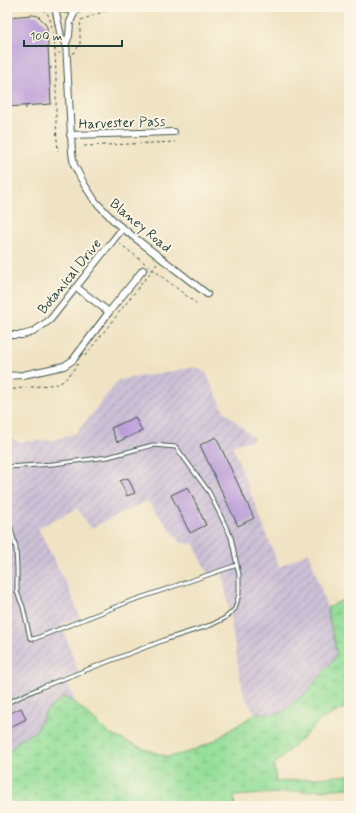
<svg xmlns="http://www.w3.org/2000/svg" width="356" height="813" font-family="Mynerve,sans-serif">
<defs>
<pattern id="industrial-furrows" width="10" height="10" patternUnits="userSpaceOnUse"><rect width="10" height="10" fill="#cbbfd5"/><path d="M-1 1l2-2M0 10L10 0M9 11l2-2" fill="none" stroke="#a49cae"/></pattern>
<pattern id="wetland-marsh" width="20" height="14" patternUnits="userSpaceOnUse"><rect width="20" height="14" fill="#95df9a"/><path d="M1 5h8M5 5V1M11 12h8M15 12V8" fill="none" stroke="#80c085"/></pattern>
</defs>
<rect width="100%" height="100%" fill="#fcf5e5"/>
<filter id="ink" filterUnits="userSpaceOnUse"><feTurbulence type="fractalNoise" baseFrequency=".025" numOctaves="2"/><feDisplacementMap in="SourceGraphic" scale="8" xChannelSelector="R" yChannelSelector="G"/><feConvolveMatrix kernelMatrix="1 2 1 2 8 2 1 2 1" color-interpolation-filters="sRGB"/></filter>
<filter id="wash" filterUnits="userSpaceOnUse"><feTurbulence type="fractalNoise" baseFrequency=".012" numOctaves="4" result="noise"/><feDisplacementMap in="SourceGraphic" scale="16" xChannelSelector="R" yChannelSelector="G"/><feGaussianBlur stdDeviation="0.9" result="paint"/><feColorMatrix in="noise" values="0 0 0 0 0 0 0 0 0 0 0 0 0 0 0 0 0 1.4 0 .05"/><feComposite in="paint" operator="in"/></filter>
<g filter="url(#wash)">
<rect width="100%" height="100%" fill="#f0e3c3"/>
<path fill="url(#industrial-furrows)" d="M 196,367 L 206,373 L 224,411 L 255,439 L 232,445 L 279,567 L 309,552 L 327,608 L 337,654 L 309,690 L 282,713 L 255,714 L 245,697 L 241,682 L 222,570 L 208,574 L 194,544 L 181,543 L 147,501 L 91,528 L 77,508 L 38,528 L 69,589 L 80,618 L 61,624 L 79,674 L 66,677 L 75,703 L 64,697 L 46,711 L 36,731 L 18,741 L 7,755 L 7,435 L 18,442 L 54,440 L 76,433 L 119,380 Z"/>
<path fill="url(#wetland-marsh)" stroke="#5a8e67" d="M 349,597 L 349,709 L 344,708 L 322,719 L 274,765 L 276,782 L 349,775 L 349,788 L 234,796 L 235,806 L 7,806 L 7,755 L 18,741 L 36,731 L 46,711 L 64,697 L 75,703 L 110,734 L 142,748 L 168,757 L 189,752 L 212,742 L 255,714 L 282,713 L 309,690 L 337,655 L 327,608 Z"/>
<g id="blocks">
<path fill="#ba9cd9" d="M 33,15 L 38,16 L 44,22 L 47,27 L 51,104 L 7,107 L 7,17 Z
M 135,417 L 142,431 L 117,442 L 111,428 Z
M 216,437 L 254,518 L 238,526 L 200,445 Z
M 128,478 L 135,493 L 127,496 L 120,481 Z
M 188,487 L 206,525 L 190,533 L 171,495 Z
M 21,708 L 26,719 L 7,729 L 7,715 Z"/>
</g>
</g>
<g filter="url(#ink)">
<use href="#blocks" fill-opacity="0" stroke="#3e5649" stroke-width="1"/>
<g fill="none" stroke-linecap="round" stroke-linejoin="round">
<g stroke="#3e5649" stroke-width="5">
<path id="service" d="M 7,467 L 53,464 L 108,457 L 153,445 L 176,447 L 209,492 L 231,537 L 239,575 L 239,594 L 235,609 L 225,618 L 211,625 L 167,639 L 42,687 L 7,703
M 7,514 L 16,548 L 17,569 L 17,592 L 23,607 L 30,638 L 34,639 L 128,602 L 237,565"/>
</g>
<g stroke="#3e5649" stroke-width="8">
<path id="minor" d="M 55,7 L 61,37 L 66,43
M 77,7 L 70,22 L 69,36 L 66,43 L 72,153 L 74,165 L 84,184 L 95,201 L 116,223 L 207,294
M 70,135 L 174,132
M 109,312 L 143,270
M 7,335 L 22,335 L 33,332 L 50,320 L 122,229
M 7,376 L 23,375 L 64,366 L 73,360 L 109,312 L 76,287"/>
</g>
<g stroke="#3e5649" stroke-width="11">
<path id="secondary" d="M 60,7 L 71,9 L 77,7"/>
</g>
<path stroke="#3e5649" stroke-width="1" stroke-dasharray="3 3" stroke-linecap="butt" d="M 7,9 C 18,8 37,4 46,12 C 58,24 56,98 56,117 C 56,128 57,140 58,151
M 54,48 L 60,54
M 73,54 L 80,44 L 80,28 L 81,20 L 116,7
M 49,68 L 55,68
M 26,106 L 26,109
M 84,146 L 175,142
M 119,243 L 197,304
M 85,356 L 157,264
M 7,390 L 57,384 L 64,381 L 78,364"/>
<use href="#service" stroke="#fff" stroke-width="3"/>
<use href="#minor" stroke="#fff" stroke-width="6"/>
<use href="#secondary" stroke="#fff" stroke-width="9"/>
</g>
</g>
<g text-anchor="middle" stroke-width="4" stroke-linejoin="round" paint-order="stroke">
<g font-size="14" fill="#1f3d34" stroke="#fcf5e5">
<text transform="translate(122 122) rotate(-2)" y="5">Harvester Pass</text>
<text transform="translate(141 225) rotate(40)" y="5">Blaney Road</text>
<text transform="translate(69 276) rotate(-51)" y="5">Botanical Drive</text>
</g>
</g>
<rect width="356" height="813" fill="none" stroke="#fcf5e5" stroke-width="24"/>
<path d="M24 40v6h98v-6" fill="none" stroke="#1f3d34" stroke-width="2"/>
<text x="30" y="40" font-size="12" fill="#1f3d34" stroke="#fcf5e5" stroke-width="3" paint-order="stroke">100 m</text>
</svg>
